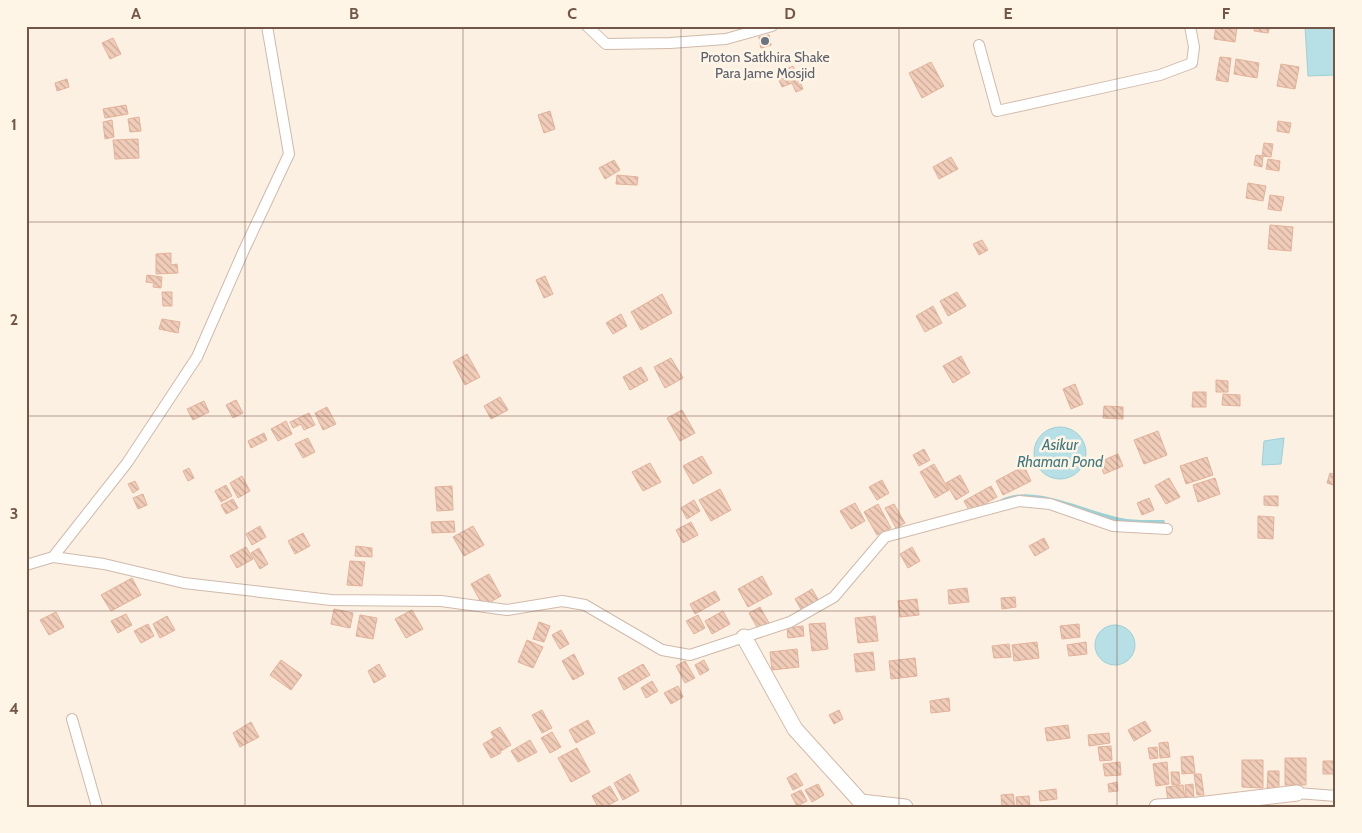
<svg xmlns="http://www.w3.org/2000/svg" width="1362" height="833" font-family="Cabin,sans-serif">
<defs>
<pattern id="building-back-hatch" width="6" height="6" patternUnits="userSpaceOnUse" patternTransform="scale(1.25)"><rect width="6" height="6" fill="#f1cdb9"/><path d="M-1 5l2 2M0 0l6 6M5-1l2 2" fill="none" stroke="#c8a998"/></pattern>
</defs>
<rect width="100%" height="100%" fill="#fcf0e2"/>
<path fill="#b6e0e5" stroke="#9dd0d7" d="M 1305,26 L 1336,26 L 1336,75 L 1308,76 Z
M1034 453a26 26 0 1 1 52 0a26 26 0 1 1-52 0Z
M 1284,438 L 1281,464 L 1262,465 L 1264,441 Z
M1095 645a20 20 0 1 1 40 0a20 20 0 1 1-40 0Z"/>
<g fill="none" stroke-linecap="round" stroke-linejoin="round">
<path stroke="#9dd0d7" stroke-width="4" d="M 1002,501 C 1034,485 1087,514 1121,520 C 1135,523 1149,522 1163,522"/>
</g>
<path fill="url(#building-back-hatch)" stroke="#e4b29a" d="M 1216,26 L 1237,27 L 1235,42 L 1214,39 Z
M 1255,26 L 1270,26 L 1268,33 L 1254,31 Z
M 769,35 L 771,45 L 761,48 L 759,37 Z
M 769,35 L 771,45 L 761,48 L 759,37 Z
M 113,38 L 121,54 L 110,59 L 102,43 Z
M 1220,57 L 1231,58 L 1228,82 L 1216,80 Z
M 1236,59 L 1259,63 L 1257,78 L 1234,74 Z
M 931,62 L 944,86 L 922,98 L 909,73 Z
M 1281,64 L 1299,67 L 1295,89 L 1277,86 Z
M 793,66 L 803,89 L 796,92 L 792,83 L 782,87 L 776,74 Z
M 67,79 L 69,87 L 57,91 L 55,83 Z
M 126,105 L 128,114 L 105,118 L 103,109 Z
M 550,111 L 555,129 L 544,133 L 538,115 Z
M 139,117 L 141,131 L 130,132 L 128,119 Z
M 112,120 L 114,137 L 105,139 L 103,122 Z
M 1278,121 L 1291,123 L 1289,133 L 1277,131 Z
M 138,139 L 139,158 L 115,159 L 113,140 Z
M 1264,143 L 1273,144 L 1271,157 L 1262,156 Z
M 1256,155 L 1263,156 L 1262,167 L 1254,165 Z
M 951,157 L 958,169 L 939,179 L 933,167 Z
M 1268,159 L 1280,161 L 1279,171 L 1266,169 Z
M 614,160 L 620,170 L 605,179 L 599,168 Z
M 617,175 L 638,177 L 637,185 L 616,184 Z
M 1248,183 L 1266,186 L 1263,201 L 1246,198 Z
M 1270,195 L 1284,197 L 1281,211 L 1268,209 Z
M 1270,225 L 1293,227 L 1291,251 L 1268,249 Z
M 982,240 L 988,250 L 979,255 L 973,244 Z
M 171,253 L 171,265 L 177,264 L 178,273 L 156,274 L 156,254 Z
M 147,275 L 162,277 L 161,288 L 153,287 L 154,283 L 146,282 Z
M 545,276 L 553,294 L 544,298 L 536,280 Z
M 162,292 L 172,292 L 172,306 L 163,306 Z
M 957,292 L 966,306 L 948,316 L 940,301 Z
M 662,294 L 672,313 L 641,330 L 631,312 Z
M 933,306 L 942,323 L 925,332 L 916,316 Z
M 621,314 L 627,326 L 613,334 L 606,323 Z
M 162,319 L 180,322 L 178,333 L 159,329 Z
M 467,354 L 480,377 L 465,385 L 453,362 Z
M 961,356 L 970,373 L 953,383 L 943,366 Z
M 671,358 L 683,378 L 665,388 L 654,367 Z
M 641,367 L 648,380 L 630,390 L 623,377 Z
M 1216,380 L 1228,381 L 1228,392 L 1216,392 Z
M 1075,384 L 1083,404 L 1071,409 L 1063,389 Z
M 1193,392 L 1206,392 L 1206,407 L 1192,407 Z
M 1223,394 L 1240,395 L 1240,406 L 1222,405 Z
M 500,397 L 508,410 L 491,419 L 484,406 Z
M 236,400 L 243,413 L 233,418 L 226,405 Z
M 204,401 L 209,412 L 193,420 L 187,409 Z
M 1104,406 L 1123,407 L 1123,419 L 1103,418 Z
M 327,407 L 336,424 L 323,430 L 315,413 Z
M 682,410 L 695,433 L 680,441 L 667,418 Z
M 309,413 L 315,425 L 304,430 L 301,424 L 293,428 L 290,422 Z
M 286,421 L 292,434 L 278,441 L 271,429 Z
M 1158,431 L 1167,455 L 1144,464 L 1134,440 Z
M 264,433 L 267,440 L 251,448 L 248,441 Z
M 308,438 L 315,452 L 303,458 L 295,444 Z
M 924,449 L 930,460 L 919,466 L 913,455 Z
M 1118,454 L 1123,466 L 1104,474 L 1099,462 Z
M 702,456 L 712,473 L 693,484 L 683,466 Z
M 1207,457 L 1213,475 L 1186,484 L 1180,466 Z
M 650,463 L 661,482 L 643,491 L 632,472 Z
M 934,464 L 949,490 L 935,498 L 920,472 Z
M 1024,466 L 1031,481 L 1003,495 L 996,481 Z
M 189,468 L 194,478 L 188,481 L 183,471 Z
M 1330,473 L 1336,475 L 1336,486 L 1327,483 Z
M 960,475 L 969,492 L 956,500 L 946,483 Z
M 242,476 L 250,491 L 238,498 L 230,483 Z
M 1169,478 L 1180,497 L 1166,504 L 1155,486 Z
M 1215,478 L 1220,494 L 1198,502 L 1193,485 Z
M 882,480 L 889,493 L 877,500 L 869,487 Z
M 135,481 L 139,489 L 133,493 L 128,484 Z
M 226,485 L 232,496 L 221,502 L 215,491 Z
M 452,486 L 453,510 L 437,511 L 435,487 Z
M 991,486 L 997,497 L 970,512 L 964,501 Z
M 720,489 L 731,510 L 711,521 L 699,500 Z
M 143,494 L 147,505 L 138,509 L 133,498 Z
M 1264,496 L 1278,496 L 1278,506 L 1264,505 Z
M 1149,498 L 1154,510 L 1142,515 L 1137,503 Z
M 233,499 L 238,508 L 226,514 L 221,505 Z
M 694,500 L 700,511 L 687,519 L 681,508 Z
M 855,503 L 865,521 L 851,529 L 840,511 Z
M 878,504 L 891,528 L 877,535 L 864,512 Z
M 894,504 L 905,523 L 896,528 L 885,508 Z
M 1258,516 L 1274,517 L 1273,539 L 1258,538 Z
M 454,521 L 455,532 L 432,533 L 431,522 Z
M 691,522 L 698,535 L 683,543 L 676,530 Z
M 260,526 L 266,537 L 252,545 L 246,534 Z
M 473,526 L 484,545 L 464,556 L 453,537 Z
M 303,533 L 310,546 L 295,554 L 288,541 Z
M 1044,538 L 1049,548 L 1035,556 L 1029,546 Z
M 356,546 L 372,548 L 372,557 L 355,556 Z
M 246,547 L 253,559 L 237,568 L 230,556 Z
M 912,547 L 920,561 L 908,568 L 900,554 Z
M 259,548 L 268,564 L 260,569 L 251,553 Z
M 350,561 L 365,562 L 362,586 L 347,585 Z
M 489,574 L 501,596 L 483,606 L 471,584 Z
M 762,576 L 772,594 L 748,607 L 738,589 Z
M 132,578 L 141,595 L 111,611 L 101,595 Z
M 967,588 L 969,602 L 949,604 L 948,590 Z
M 812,589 L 819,601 L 802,611 L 795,599 Z
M 715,591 L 720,600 L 695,614 L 690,604 Z
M 1015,597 L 1016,607 L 1002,609 L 1001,598 Z
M 917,599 L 919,615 L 900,617 L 898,601 Z
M 760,607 L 769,623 L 758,629 L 749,613 Z
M 334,609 L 353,613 L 350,628 L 331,624 Z
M 412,610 L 423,629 L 406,638 L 395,619 Z
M 723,611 L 730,624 L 712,634 L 705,621 Z
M 56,612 L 64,627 L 49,635 L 40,620 Z
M 126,614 L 132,625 L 118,633 L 111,621 Z
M 360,615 L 377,618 L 373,639 L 356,636 Z
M 698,615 L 705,628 L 694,634 L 686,621 Z
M 167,616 L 175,630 L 160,638 L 153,624 Z
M 875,616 L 878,641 L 858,643 L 855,618 Z
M 539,622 L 550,626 L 544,642 L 533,639 Z
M 825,623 L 828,649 L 812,651 L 809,624 Z
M 148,624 L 154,636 L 141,643 L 134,631 Z
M 1079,624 L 1080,637 L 1062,639 L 1060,626 Z
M 803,626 L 804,636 L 788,638 L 787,628 Z
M 561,630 L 569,644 L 560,649 L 552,635 Z
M 527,640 L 543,647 L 533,668 L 518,662 Z
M 1037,642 L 1039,658 L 1014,661 L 1012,645 Z
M 1086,642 L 1087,654 L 1069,656 L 1067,645 Z
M 1009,644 L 1011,657 L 994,658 L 992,646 Z
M 797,649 L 799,667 L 772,670 L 770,652 Z
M 873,652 L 875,670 L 856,672 L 854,654 Z
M 574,654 L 584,674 L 573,680 L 562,661 Z
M 915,658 L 917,676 L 891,679 L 889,661 Z
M 281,660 L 302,675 L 291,690 L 270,675 Z
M 704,660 L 709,670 L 700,675 L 695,665 Z
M 685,661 L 695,678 L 685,683 L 676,666 Z
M 379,664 L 386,676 L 374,683 L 368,671 Z
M 643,664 L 650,675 L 624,690 L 618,678 Z
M 652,681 L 658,691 L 646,698 L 641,688 Z
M 678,686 L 683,697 L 671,704 L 664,693 Z
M 949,698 L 950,711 L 931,713 L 930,701 Z
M 542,710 L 552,728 L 542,733 L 532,715 Z
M 839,710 L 843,719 L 834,724 L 829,715 Z
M 588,720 L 595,733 L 576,743 L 569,730 Z
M 1145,721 L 1151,731 L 1134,741 L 1128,730 Z
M 251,722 L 259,737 L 240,747 L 233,733 Z
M 1068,725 L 1070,738 L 1047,741 L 1045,728 Z
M 500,727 L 511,745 L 501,751 L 491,732 Z
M 552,732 L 561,747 L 550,753 L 541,738 Z
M 1109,733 L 1110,743 L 1089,746 L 1088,735 Z
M 493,738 L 501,753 L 491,758 L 483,744 Z
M 530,740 L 537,752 L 518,762 L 511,751 Z
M 1168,742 L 1170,757 L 1160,758 L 1159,743 Z
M 1111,746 L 1112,760 L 1100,761 L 1098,747 Z
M 1157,747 L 1158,758 L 1150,759 L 1148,748 Z
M 577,748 L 590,772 L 571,782 L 558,758 Z
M 1193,756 L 1195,773 L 1182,774 L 1181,757 Z
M 1285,758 L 1306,758 L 1306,785 L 1285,785 Z
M 1242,760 L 1263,760 L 1263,788 L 1242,787 Z
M 1323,761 L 1336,761 L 1336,774 L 1323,774 Z
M 1120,762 L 1121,775 L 1105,776 L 1103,764 Z
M 1167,762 L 1169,784 L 1156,786 L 1153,764 Z
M 1268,771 L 1279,771 L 1279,792 L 1267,792 Z
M 1171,772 L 1179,772 L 1180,784 L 1172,785 Z
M 796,773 L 803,785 L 793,790 L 787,778 Z
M 630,774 L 639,791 L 623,800 L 614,783 Z
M 1194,774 L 1201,774 L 1204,795 L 1197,795 Z
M 1117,782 L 1118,791 L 1109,792 L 1108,784 Z
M 818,784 L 824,795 L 812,802 L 805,790 Z
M 1193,784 L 1194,799 L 1186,800 L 1185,785 Z
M 1183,785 L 1185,799 L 1168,801 L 1166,787 Z
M 610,786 L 618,800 L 605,807 L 598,807 L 592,796 Z
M 1056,789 L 1057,799 L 1040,801 L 1039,791 Z
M 801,790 L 807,801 L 797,806 L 791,795 Z
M 1013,794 L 1015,807 L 1002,807 L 1001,795 Z
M 1029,796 L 1030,805 L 1017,806 L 1016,797 Z"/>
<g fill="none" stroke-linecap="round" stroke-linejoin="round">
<g stroke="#cfbaab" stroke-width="12">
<path id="street" d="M 587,26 L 606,44 L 670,43 L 726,39 L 772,26
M 979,45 L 997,111 L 1160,75 L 1192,63 L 1194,47 L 1190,26
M 53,557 L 127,463 L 197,357 L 244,250 L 289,154 L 267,26
M 26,565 L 53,557 L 104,564 L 184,583 L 331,600 L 441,601 L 507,610 L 562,601 L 585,605 L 662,650 L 690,655 L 790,622 L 834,597 L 885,537 L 1019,501 L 1050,504 L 1113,526 L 1167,529
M 72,719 L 97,807
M 1297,793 L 1336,796"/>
</g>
<g stroke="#d2b9a9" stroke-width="17">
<path id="secondary" d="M 744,637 L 795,729 L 861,802 L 905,807
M 1157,807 L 1198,805 L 1297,793"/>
</g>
<use href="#street" stroke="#fff" stroke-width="10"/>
<use href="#secondary" stroke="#fff" stroke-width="15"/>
</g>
<path fill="none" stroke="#735648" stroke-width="1" stroke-opacity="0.55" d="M 245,26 L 245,807M 463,26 L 463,807M 681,26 L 681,807M 899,26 L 899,807M 1117,26 L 1117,807M 26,222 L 1336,222M 26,416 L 1336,416M 26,611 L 1336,611"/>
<circle fill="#6b7280" stroke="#fff5e7" stroke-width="2" cx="765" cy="41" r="5"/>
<g text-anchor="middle" stroke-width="5" stroke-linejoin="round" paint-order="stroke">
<g font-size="14" fill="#5b616d" stroke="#fff5e7">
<text x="765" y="62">Proton Satkhira Shake<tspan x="765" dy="16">Para Jame Mosjid</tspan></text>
</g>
<g font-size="15" font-style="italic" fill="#3f787f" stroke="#fff5e7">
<text x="1060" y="450">Asikur<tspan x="1060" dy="17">Rhaman Pond</tspan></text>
</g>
</g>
<rect width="1362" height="833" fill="none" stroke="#fff5e7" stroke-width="55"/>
<rect x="28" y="28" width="1306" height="778" fill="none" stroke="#735648" stroke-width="2"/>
<g font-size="16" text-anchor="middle" font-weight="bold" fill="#735648">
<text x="136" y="19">A</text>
<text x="354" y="19">B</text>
<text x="572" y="19">C</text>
<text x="790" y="19">D</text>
<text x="1008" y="19">E</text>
<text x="1226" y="19">F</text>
<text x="14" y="130">1</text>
<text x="14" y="325">2</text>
<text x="14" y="519">3</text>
<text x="14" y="714">4</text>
</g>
</svg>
